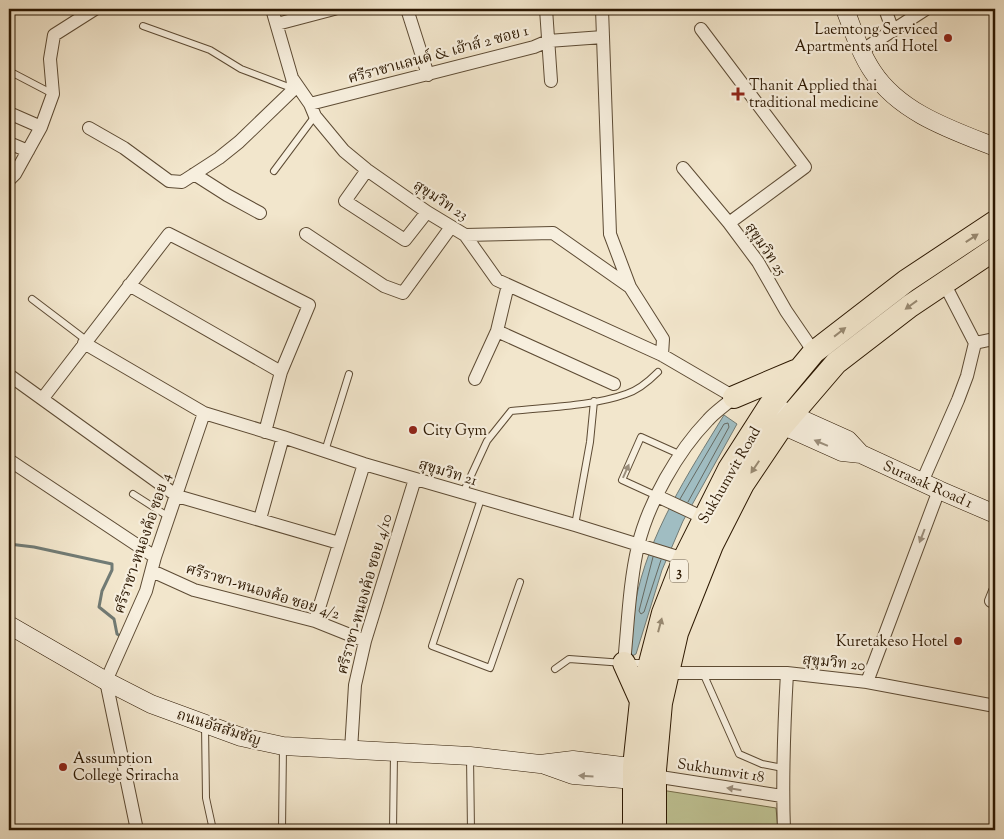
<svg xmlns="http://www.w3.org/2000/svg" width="1004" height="839" font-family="'Sorts Mill Goudy','Noto Serif Thai',serif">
<rect width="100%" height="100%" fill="#f2e6cc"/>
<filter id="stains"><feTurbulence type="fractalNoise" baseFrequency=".004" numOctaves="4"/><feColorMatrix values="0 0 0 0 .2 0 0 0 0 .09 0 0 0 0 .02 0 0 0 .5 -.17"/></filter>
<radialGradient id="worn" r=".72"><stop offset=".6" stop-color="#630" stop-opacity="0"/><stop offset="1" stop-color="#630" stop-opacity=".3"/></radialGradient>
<path fill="#bfc394" stroke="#756d4a" d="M 661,790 L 776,808 L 778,830 L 662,830 Z"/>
<path fill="#a0bdc2" stroke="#717b75" d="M 724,415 L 737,424 L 683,521 L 662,570 L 636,654 L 632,656 L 631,654 C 632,637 632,620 635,604 C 648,534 688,474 724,415 Z"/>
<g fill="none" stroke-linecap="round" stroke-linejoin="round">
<path stroke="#666a62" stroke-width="1" d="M 680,499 L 724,424 L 728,423 L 729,427 L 688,502
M 653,557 L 639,611 L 641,614 L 644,612 L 661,560"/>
<path stroke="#717b75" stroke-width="3" d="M 9,544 L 34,547 L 112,564 L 112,570 L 102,591 L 99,607 L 114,619 L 117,634 L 122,637"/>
<g stroke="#5d4b34" stroke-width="8">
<path id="lane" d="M 143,26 L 210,50 L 241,69 L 294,89
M 9,71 L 53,94
M 274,171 L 315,116
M 32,299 L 86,340
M 325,451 L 349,374
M 463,493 L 487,441 L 511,411 C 547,407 593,406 626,394 C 639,390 649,381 658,372
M 133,494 L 169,517
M 657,496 L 622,480 L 641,437 L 681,455
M 481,499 L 432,646 L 490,668 L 520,582
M 575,525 L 590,442 L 594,401
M 555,669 L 569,659 L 624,663 L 646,663
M 703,673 L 739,754 L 762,764 L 783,768
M 205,725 L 206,798 L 213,830
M 470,757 L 471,830
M 282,830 L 283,747
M 393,830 L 394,754"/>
</g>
<g stroke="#5d4b34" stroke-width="14">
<path id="street" d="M 272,9 L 292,78 L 310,104 L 315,116 L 344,151 L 367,170 L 427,212 L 465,235 L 497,280 L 662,355 L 734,397 C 726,405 716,411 708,420 C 678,451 648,503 638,546 C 629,584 628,625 624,663
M 407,9 L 428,75
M 546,9 L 551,81
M 602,9 L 610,234 L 630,287 L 663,339 L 662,355
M 885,9 L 893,31
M 277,24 L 334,9
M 701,29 L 805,167 L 729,223
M 861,51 L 926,9
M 310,104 L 534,47 L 548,41 L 603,37
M 9,113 L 41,127
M 89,128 L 124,148 L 169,181 L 182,182 L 219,158 L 239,142 L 294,89 L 292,78
M 9,143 L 28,151
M 683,168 L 729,223 L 758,262 L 786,311 L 814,352
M 367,170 L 345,201 L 405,240 L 427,212
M 194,174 L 227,195 L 260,213
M 9,180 L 15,174 L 41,127 L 53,94 L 50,59 L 54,35 L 95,9
M 306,234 L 384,286 L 403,293 L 451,227
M 465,235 L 553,233 L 630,287
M 944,283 L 975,343
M 129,285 L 281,372
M 497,331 L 614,384
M 84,343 L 204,413 L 283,437 L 364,464 L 575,525 L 684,559
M 9,375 L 177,496 L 339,543
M 475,379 L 497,331 L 508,285
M 43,398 L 169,234 L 309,305 L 281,372 L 265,432
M 9,460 L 155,557
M 922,482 L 958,400 L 967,376 L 975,343 L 989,340 L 995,341
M 657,496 L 704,518
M 260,519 L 283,437
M 152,571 L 194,590 L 315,621 L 365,641
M 991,601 L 995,591
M 315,621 L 364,464
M 668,673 L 787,673 L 867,682 L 995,706
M 867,682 L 939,490
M 351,750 L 355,685 L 365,641 L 415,479
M 654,776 L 782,796
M 137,830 L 106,681 L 146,591 L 155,557 L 204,413
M 784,830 C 782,778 784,726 787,673"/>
</g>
<g stroke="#2b1701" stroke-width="19">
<path id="secondary" d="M 845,9 C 853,30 860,53 873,72 C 900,113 952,130 995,147
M 770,405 L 848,440 L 861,454
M 773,421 L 842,452 L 861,454 L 939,490 L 995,514
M 9,625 L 106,681 L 151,704 L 241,737 L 283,746 L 470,756 L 540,764 L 573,760 L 647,769
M 545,765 L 573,775 L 647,781"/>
</g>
<g stroke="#2b1701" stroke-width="24">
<path id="highway" d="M 734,397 L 795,371
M 624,663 L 641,701
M 634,830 L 634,767 L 641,701 L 650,663 L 663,613 L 684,559 L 729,469 L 770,405 L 814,352 L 906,281 L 995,222
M 655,830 L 655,770 L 661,703 L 677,633 L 712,545 L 743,484 L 782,426 L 836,363 L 910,306 L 995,249"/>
</g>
<use href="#lane" stroke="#f7efde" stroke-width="6"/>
<use href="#street" stroke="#f7efde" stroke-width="12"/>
<use href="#secondary" stroke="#f7efde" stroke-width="18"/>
<use href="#highway" stroke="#f2e6cc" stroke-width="22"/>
</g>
<defs><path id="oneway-solid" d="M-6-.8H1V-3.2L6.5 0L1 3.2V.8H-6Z" transform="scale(1.25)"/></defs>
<g fill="#988971">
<use href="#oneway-solid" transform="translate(972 238) rotate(-33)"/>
<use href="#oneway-solid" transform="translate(911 305) rotate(144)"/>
<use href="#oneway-solid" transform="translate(840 332) rotate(-38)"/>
<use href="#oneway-solid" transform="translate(755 467) rotate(124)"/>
<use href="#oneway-solid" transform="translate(660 625) rotate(-75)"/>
</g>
<g fill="#9b8e7b">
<use href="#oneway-solid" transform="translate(821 443) rotate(-157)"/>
<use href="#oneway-solid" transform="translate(626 471) rotate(-66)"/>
<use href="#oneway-solid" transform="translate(922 536) rotate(111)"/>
<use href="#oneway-solid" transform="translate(586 776) rotate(-176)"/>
<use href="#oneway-solid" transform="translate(734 789) rotate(-171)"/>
</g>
<g fill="#8f2418" stroke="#f7efde" stroke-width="2">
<circle cx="948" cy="38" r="5"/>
<path d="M735.5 86.5h5v5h5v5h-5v5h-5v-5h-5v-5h5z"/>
<circle cx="413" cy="430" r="5"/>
<circle cx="958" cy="641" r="5"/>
<circle cx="63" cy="767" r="5"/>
</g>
<g text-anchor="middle" stroke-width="4.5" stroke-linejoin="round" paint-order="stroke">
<rect fill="#f7efde" stroke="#685843" stroke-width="1" x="670" y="559.5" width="18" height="23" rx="4"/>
<g font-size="14" font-weight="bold" fill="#2b1701">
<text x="679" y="576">3</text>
</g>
<g font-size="15" fill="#2b1701" stroke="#f7efde" text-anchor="start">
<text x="938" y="34" text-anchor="end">Laemtong Serviced<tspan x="938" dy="17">Apartments and Hotel</tspan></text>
<text x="749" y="90">Thanit Applied thai<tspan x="749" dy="17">traditional medicine</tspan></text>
<text x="423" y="435">City Gym</text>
<text x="948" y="646" text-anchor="end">Kuretakeso Hotel</text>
<text x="73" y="763">Assumption<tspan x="73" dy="17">College Sriracha</tspan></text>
</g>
<g font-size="15" fill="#2b1701" stroke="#f7efde">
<text transform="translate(438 54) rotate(-15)" y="5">ศรีราชาแลนด์ &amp; เฮ้าส์ 2 ซอย 1</text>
<text transform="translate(441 200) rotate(33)" y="5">สุขุมวิท 23</text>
<text transform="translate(766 249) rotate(56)" y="5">สุขุมวิท 25</text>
<text transform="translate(448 472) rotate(17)" y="5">สุขุมวิท 21</text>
<text transform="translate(729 475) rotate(-60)" y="5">Sukhumvit Road</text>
<text transform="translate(928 484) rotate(24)" y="5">Surasak Road 1</text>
<text transform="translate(142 543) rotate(-71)" y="5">ศรีราชา-หนองค้อ ซอย 4</text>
<text transform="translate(263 591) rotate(17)" y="5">ศรีราชา-หนองค้อ ซอย 4/2</text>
<text transform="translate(364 594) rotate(-74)" y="5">ศรีราชา-หนองค้อ ซอย 4/10</text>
<text transform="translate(834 662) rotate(6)" y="5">สุขุมวิท 20</text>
<text transform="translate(219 727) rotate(18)" y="5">ถนนอัสสัมชัญ</text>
<text transform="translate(721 770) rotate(9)" y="5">Sukhumvit 18</text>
</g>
</g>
<rect width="1004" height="839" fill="none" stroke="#f2e6cc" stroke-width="30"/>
<rect x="10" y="10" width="984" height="819" fill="none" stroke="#2b1701" stroke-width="2.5"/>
<rect x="15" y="15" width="974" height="809" fill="none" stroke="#2b1701"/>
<rect width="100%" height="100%" filter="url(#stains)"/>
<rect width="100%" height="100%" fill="url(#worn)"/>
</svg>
